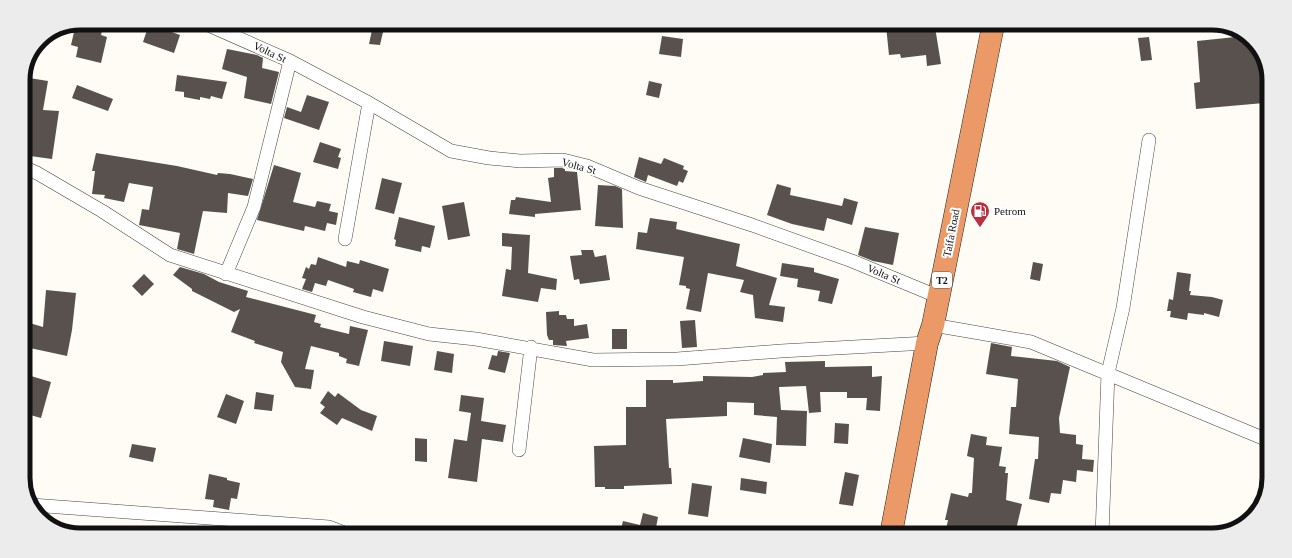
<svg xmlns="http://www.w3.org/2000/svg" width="1292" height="558" font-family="Georgia,serif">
<rect width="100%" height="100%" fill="#fefcf5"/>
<path fill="#59514d" d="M 149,24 L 180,35 L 174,53 L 143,42 Z
M 886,26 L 906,26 L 907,31 L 935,27 L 941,64 L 927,66 L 926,55 L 901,58 L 900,54 L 889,55 Z
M 84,27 L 102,31 L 101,35 L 107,37 L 101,63 L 76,57 L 78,47 L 71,45 L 75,28 L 83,30 Z
M 372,30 L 383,32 L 380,45 L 369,44 Z
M 662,36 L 683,39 L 681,57 L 659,54 Z
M 1245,36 L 1257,45 L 1264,63 L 1261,63 L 1264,103 L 1196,109 L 1194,83 L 1200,82 L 1197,41 Z
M 1149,37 L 1152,60 L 1141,61 L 1138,38 Z
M 227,49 L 257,55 L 263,58 L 262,68 L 279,72 L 271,104 L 244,98 L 247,77 L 222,69 Z
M 177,75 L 227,82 L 222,99 L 211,96 L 210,99 L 200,97 L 200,100 L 184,97 L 184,92 L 175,91 Z
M 23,77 L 48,81 L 43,110 L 59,111 L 52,159 L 30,156 L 31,152 L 23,150 Z
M 649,81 L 662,84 L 659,98 L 646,95 Z
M 77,85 L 113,99 L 108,111 L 72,98 Z
M 307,95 L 329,102 L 319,130 L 284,118 L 287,107 L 301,112 Z
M 320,142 L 341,149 L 338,157 L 341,158 L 338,169 L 313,162 Z
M 96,153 L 177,166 L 217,175 L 218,173 L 230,174 L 253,179 L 248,196 L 228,193 L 227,213 L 203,211 L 194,254 L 177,249 L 180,233 L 139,225 L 142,209 L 149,210 L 153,187 L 129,183 L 124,202 L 104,198 L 105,195 L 92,194 L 95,171 L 92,171 Z
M 639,157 L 661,164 L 664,158 L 684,166 L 683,169 L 688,171 L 683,183 L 679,181 L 677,186 L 648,175 L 646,182 L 634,177 Z
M 274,165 L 301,173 L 293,202 L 315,207 L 317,201 L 331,204 L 329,211 L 338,213 L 336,225 L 327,223 L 325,231 L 305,226 L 304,231 L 257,220 Z
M 554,168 L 562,168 L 565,169 L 565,171 L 577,172 L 581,210 L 535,214 L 535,217 L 509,214 L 511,200 L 515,200 L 516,197 L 551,202 L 548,178 L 554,177 Z
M 382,178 L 402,183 L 394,214 L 375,209 Z
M 777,184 L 791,188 L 790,195 L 842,206 L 844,198 L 858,202 L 852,225 L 827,218 L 824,231 L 792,224 L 767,215 Z
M 598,185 L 615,186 L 622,189 L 623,228 L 595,226 Z
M 464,202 L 470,236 L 448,240 L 442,206 Z
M 399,217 L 435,226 L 430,248 L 422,246 L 421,252 L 395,246 L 396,240 L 394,239 Z
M 650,218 L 677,222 L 676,229 L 740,244 L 736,266 L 777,278 L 769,305 L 785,307 L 783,322 L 755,318 L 753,295 L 740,292 L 744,280 L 708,273 L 701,312 L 686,309 L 690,289 L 686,288 L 686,286 L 679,285 L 684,257 L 636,249 L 638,232 L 647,233 Z
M 865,227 L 899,233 L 893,265 L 873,261 L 858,255 Z
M 502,233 L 530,235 L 528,273 L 557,279 L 556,290 L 541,288 L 538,302 L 502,296 L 506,269 L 511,270 L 512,247 L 502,246 Z
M 581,250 L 593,250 L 595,257 L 606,255 L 610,280 L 580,284 L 579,279 L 574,280 L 570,256 L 582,255 Z
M 318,257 L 346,267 L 347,261 L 359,264 L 360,260 L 389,269 L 383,292 L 373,289 L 371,297 L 353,292 L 354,289 L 328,280 L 326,286 L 315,283 L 312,292 L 302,289 L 306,279 L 302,278 L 306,267 L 309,269 L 311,264 L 316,265 Z
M 1033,262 L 1043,264 L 1040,281 L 1030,279 Z
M 782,263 L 814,268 L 814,272 L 839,279 L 832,304 L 818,301 L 820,291 L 797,287 L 798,279 L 780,276 Z
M 180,267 L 204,274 L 219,282 L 248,291 L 246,297 L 316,315 L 314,322 L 321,324 L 320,327 L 349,334 L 350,326 L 368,330 L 359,366 L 346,363 L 347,359 L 339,356 L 339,353 L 311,346 L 305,369 L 314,370 L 311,389 L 295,387 L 281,362 L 283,352 L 254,343 L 255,341 L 231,332 L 240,309 L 234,312 L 192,291 L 192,289 L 173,275 Z
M 1177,272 L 1191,274 L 1189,291 L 1191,291 L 1190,295 L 1212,297 L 1223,300 L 1219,317 L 1204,313 L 1204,315 L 1188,313 L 1187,320 L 1170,317 L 1171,311 L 1167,311 L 1169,299 L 1173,300 Z
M 144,274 L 154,284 L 142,296 L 132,286 Z
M 46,290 L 76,293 L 72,330 L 67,356 L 30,348 L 32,341 L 23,338 L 23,321 L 43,327 Z
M 559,311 L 559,315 L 566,315 L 567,319 L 574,319 L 574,326 L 587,324 L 589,338 L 566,341 L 567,346 L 553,345 L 553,340 L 549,340 L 547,335 L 546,312 Z
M 695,320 L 697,347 L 682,348 L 680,321 Z
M 612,329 L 627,329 L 627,349 L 612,349 Z
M 384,341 L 413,346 L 410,366 L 381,361 Z
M 991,343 L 1012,347 L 1011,356 L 1057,361 L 1070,367 L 1059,418 L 1060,433 L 1076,435 L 1076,444 L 1083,445 L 1082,459 L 1094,460 L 1093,472 L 1077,470 L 1076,482 L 1063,480 L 1061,494 L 1051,493 L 1049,503 L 1029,499 L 1035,459 L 1038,459 L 1039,437 L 1009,434 L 1011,407 L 1016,407 L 1018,379 L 986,374 Z
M 437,351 L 454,354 L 452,373 L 434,370 Z
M 498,351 L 510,353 L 505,373 L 488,369 L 492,355 L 497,356 Z
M 825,361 L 825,367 L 872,366 L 872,377 L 882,376 L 880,411 L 866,410 L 867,398 L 847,398 L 847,392 L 820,392 L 821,412 L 809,413 L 806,386 L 779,387 L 781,410 L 807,411 L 806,446 L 776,445 L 777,417 L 754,415 L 754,403 L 727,402 L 727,416 L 666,419 L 669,468 L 671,468 L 672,484 L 624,486 L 624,489 L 605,489 L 605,487 L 595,487 L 594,446 L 626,445 L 626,407 L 646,407 L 646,380 L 673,380 L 673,383 L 703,381 L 703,376 L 752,377 L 763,375 L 763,373 L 786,372 L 785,362 Z
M 31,376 L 51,382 L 41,418 L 23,413 L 23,403 Z
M 328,391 L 335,397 L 338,393 L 361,410 L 377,416 L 372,431 L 342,418 L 337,425 L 320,413 L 325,407 L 320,403 Z
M 256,392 L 274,395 L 272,411 L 254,409 Z
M 226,394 L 244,401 L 236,424 L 217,417 Z
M 461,395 L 484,398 L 481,421 L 506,425 L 503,442 L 482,439 L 477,482 L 448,478 L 454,439 L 467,441 L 471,413 L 459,411 Z
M 835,423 L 849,424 L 848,444 L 834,443 Z
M 971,434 L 987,437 L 986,445 L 1002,447 L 999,466 L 1006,467 L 1005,473 L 1008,473 L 1006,500 L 1022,504 L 1015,534 L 945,534 L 948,520 L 945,520 L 951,493 L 968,497 L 969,493 L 972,493 L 974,458 L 967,456 Z
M 415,438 L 427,439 L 427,462 L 415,461 Z
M 743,438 L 772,444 L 770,463 L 739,457 Z
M 132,444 L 156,448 L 153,462 L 129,457 Z
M 845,472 L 859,475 L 853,506 L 839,504 Z
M 209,474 L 227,478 L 227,480 L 240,483 L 237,499 L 231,498 L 229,510 L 213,507 L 214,500 L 205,499 Z
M 741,478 L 767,482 L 766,494 L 740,490 Z
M 692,483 L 712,486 L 708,517 L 688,514 Z
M 643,513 L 658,517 L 655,533 L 620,533 L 623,521 L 640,525 Z"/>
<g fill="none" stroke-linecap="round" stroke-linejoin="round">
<g stroke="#444" stroke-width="14">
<path id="street" d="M 204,23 L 290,61 L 369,103 L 451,151 L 489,158 L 520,161 L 563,160 L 587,166 L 639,188 L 752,225 L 852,261 L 939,297
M 23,167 L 37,173 L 102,211 L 170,255 L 363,317 L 429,334 L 476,339 L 593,360 L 677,359 L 781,351 L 927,343
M 345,239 L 369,103
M 226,274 L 254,207 L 290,61
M 933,325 L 1031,342 L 1265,439
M 519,450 L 531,347
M 32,505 L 329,527 L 342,532
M 1102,535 L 1108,373 L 1123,308 L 1149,140"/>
</g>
<g stroke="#222" stroke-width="23">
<path id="highway" d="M 891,534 L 927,343 L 933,325 L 993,26"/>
</g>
<use href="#street" stroke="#fff" stroke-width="13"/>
<use href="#highway" stroke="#eb9966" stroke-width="22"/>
</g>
<defs>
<g id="fuel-pin" transform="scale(1)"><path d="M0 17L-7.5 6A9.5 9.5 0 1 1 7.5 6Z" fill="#b93041" stroke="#fff"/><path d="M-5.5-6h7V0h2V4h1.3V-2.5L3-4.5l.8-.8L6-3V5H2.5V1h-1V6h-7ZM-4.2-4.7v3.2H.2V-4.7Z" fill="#fff"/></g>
</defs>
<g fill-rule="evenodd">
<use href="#fuel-pin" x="980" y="211"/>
</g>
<g text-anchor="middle" stroke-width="4" stroke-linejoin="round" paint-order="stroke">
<rect fill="#fff" stroke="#585858" stroke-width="1" x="932" y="272" width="20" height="16" rx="3"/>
<g font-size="10" font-weight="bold" fill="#111">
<text x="942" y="284">T2</text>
</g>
<g font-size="11" fill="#111" stroke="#fff">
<text transform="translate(270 52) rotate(25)" y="4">Volta St</text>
<text transform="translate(579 166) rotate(15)" y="4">Volta St</text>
<text transform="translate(951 233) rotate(-79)" y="4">Taifa Road</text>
<text transform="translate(884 274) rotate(23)" y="4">Volta St</text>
</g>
<g font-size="11" fill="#111" stroke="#fff" text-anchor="start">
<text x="994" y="215">Petrom</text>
</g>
</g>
<path d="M0 0H1292V558H0ZM80 30H1212A50 50 0 0 1 1262 80V478A50 50 0 0 1 1212 528H80A50 50 0 0 1 30 478V80A50 50 0 0 1 80 30Z" fill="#ececec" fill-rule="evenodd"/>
<path fill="none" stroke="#111" stroke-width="5" d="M80 30H1212A50 50 0 0 1 1262 80V478A50 50 0 0 1 1212 528H80A50 50 0 0 1 30 478V80A50 50 0 0 1 80 30Z"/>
</svg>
